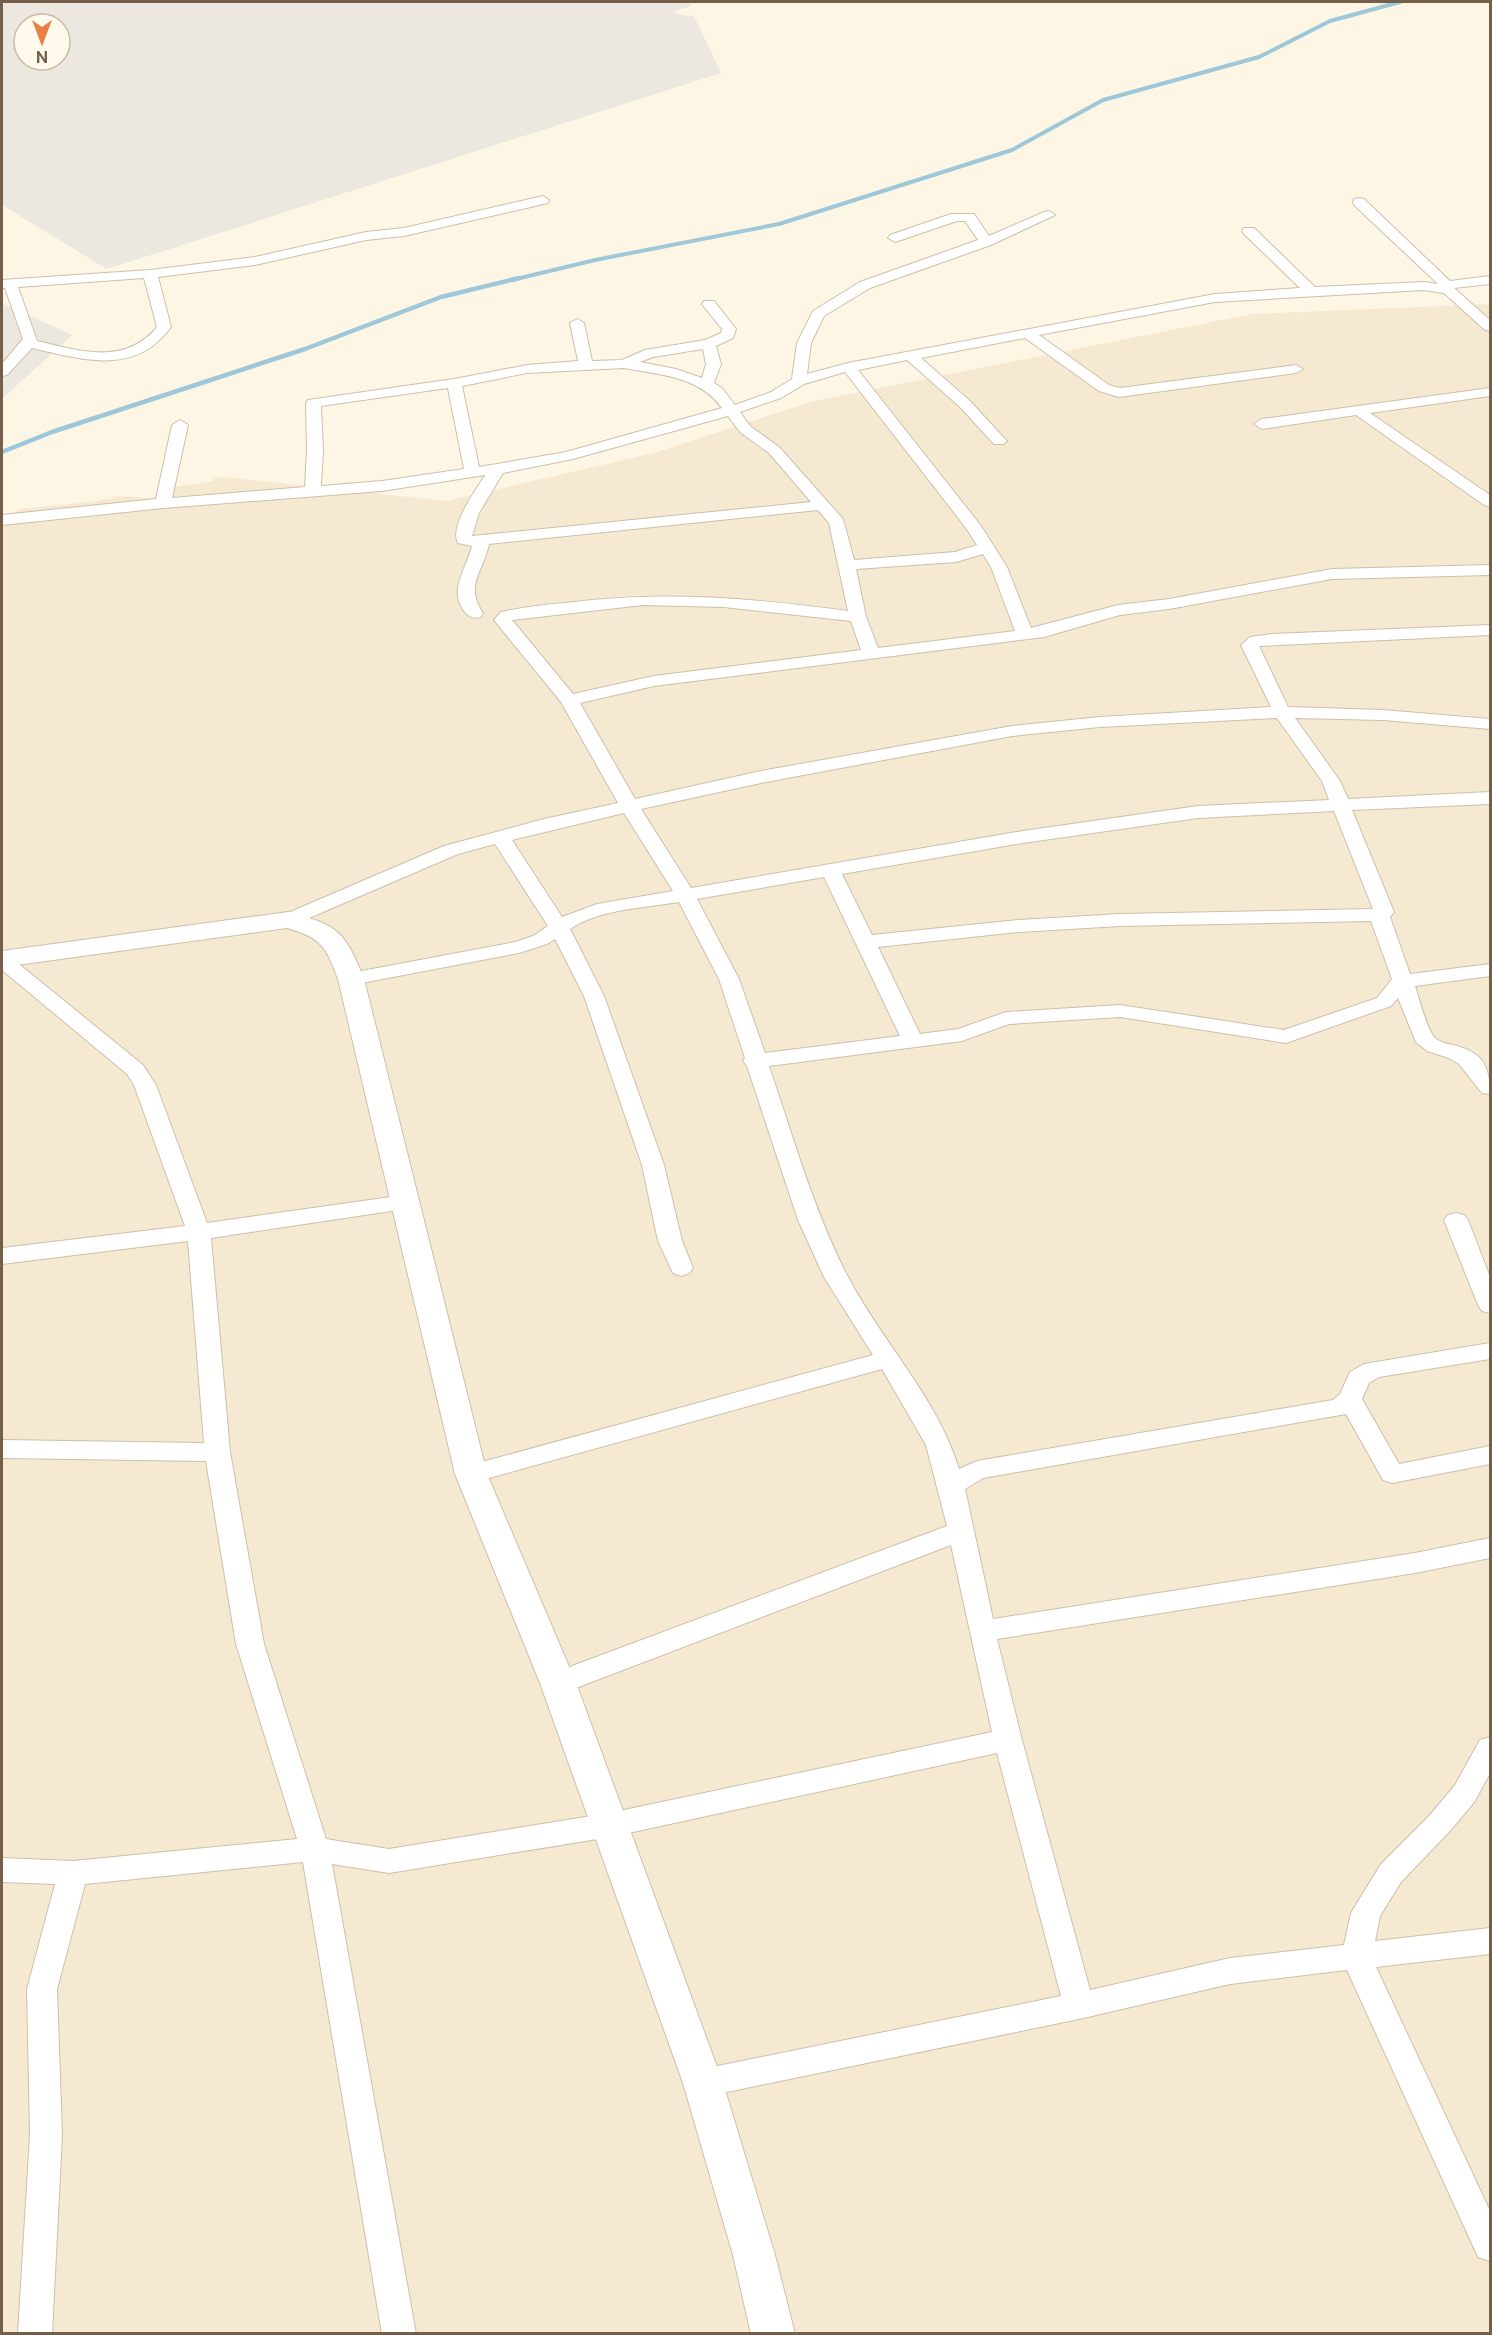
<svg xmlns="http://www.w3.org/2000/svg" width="1492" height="2335" font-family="'Public Sans',sans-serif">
<rect width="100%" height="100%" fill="#fdf6e4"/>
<path fill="#f5e9d2" d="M 1490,304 L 1490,2333 L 2,2334 L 2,525 L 19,509 L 88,502 L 114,498 L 113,496 L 154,498 L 167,488 L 213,481 L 213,479 L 224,477 L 446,501 L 654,453 L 810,402 L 1252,314 Z"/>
<path fill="#ece7df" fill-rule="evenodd" d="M 2,2 L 689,2 L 691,6 L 674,11 L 680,15 L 694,16 L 721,73 L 107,269 L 2,205 ZM 24,24 L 60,24 L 60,60 L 24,60 Z
M 2,303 L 72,335 L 2,399 Z"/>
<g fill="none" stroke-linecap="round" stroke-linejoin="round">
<path stroke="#9ec8d9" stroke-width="4" d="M 512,280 L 595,260 L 779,224 L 1012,150 L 1103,100 L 1259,57 L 1330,21 L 1400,2"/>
<path stroke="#9ec8d9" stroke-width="4.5" d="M 2,452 L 52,432 L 305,349 L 441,297 L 519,278"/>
<g stroke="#cfbfaa" stroke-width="2">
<path id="minor" d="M 543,196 L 549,200 L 548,203 L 404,236 L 366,240 L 255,265 L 158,277 L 171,327 C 136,376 83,360 32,348 L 7,375 L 2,376 L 2,364 L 23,339 L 5,288 L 2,288 L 2,280 L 150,270 L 255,257 L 366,232 L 404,228 ZM 144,278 L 157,327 C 125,366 80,351 37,341 L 18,287 Z
M 1359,198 L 1364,199 L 1450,281 L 1490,276 L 1490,284 L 1454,288 L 1490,320 L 1490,331 L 1485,330 L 1444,293 L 1424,290 L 1215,302 L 1039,335 L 1109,385 L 1120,388 L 1296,365 L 1303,369 L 1296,373 L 1119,397 L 1099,391 L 1025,338 L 921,358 L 970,401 L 1004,438 L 1007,441 L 1004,444 L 994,444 L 960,407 L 907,360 L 858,370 L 981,526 L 1007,567 L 1031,628 L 1118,605 L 1169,599 L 1332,569 L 1490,565 L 1490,575 L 1332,579 L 1169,609 L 1120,615 L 1044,637 L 654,686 L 580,703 L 635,799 L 761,771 L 1012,726 L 1100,717 L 1271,707 L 1241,645 L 1250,637 L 1272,634 L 1490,625 L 1490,635 L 1259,646 L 1288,707 L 1383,710 L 1490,719 L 1490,729 L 1383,720 L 1295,718 L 1340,781 L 1348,799 L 1490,792 L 1490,804 L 1352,810 L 1394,912 L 1390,917 L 1410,974 L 1490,964 L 1490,976 L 1415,986 C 1419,998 1427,1030 1435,1038 C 1441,1043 1449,1044 1457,1046 C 1484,1053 1490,1069 1490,1094 L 1482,1093 L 1459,1064 L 1449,1058 L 1427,1051 L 1416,1042 L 1398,998 L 1391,1006 L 1286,1043 L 1120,1017 L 1009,1024 L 962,1041 L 769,1066 C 793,1136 813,1209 847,1275 C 881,1341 937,1397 959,1469 L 977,1461 L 1333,1400 L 1340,1394 L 1350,1372 L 1364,1364 L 1490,1343 L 1490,1359 L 1379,1377 L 1369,1383 L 1362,1399 L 1399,1464 L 1490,1446 L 1490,1464 L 1392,1483 L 1383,1480 L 1346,1414 L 983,1478 L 965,1489 L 993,1619 L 1415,1553 L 1490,1538 L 1490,1558 L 1415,1573 L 997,1639 L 1022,1740 L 1090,1990 L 1230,1958 L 1344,1945 L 1351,1913 L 1381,1864 L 1430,1815 L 1455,1785 L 1480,1740 L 1490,1737 L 1490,1773 L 1475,1801 L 1450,1831 L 1401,1882 L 1380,1916 L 1375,1941 L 1490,1928 L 1490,1954 L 1376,1967 L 1490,2211 L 1490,2261 L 1478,2257 L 1347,1970 L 1230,1984 L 1079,2019 L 703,2097 L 692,2093 L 687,2083 L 692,2073 L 703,2069 L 1061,1996 L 997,1753 L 610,1837 L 389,1873 L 332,1864 L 416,2334 L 382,2334 L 303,1862 L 85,1884 L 57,1989 L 62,2135 L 52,2334 L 18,2334 L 30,2135 L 27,1989 L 55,1884 L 2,1882 L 2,1858 L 73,1861 L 297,1839 L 236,1644 L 206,1461 L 2,1458 L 2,1440 L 204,1443 L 188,1241 L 2,1264 L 2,1248 L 185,1226 L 134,1085 L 127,1074 L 2,970 L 2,954 L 9,956 L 143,1065 L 156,1085 L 207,1223 L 405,1195 L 413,1197 L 416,1202 L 413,1207 L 405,1209 L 211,1238 L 230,1452 L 264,1644 L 326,1839 L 389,1849 L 610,1813 L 992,1732 L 951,1545 L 568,1691 L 558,1694 L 548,1691 L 544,1683 L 548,1675 L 947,1526 L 926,1445 L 882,1369 L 471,1483 L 462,1480 L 458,1474 L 462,1468 L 471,1465 L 873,1355 L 824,1277 L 798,1220 L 747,1066 L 743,1061 L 745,1058 L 719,979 L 679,902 C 643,908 600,909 570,929 L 604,996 L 664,1165 L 682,1241 L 693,1268 L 689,1273 L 681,1276 L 673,1273 L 658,1241 L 642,1165 L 584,996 L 555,939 L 547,944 L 519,953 L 351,985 L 344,983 L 341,979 L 344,975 L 351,973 L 515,942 L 533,936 L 548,926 L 495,844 L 458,854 L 295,924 L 281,924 L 278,920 L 281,916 L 444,846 L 544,819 L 618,803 L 561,702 L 494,620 L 501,612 C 522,607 543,605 565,603 C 665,590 748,598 848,611 L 829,523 L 818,510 L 489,544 C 483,573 464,585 483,613 L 481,617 C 473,619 469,617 464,611 C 448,589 467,568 472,546 L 458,543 C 449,526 476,490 485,475 L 382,491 L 163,508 L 2,525 L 2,515 L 156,499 L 172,425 L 180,420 L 188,425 L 172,498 L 305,487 L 307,450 L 306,403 L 308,400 L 454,379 L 527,365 L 578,361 L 570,323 L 577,319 L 584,323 L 592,361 L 622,360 L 645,350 L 705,340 L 721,333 L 722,329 L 702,304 L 704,301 L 714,301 L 736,329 L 733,338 L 716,346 L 721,364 L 714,383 L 722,388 L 735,405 L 771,392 L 792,379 L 797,343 L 813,311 L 860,282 L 978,240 L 965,221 L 957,221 L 895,242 L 888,238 L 890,235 L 951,214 L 974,214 L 989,236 L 1044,212 L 1049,211 L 1055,215 L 991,245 L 870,288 L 824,316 L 811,343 L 807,374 L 848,363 L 1215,294 L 1300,288 L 1244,234 L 1242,231 L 1244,228 L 1254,228 L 1315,287 L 1424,282 L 1438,284 L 1354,205 L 1353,202 L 1354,199 ZM 703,349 L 706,364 L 702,378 L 676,369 L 640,362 L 653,357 ZM 624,368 C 661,375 699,376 722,408 L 566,452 L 479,467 L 462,386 L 527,373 ZM 845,372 L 966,528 L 977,545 L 955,552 L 854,560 L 843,519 L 779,447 L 750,426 L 740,412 L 781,398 L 804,384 ZM 448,388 L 464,469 L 382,481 L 321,486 L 323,450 L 321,406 ZM 728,416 L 740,432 L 769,453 L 811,502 L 472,536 L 479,513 L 503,473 L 573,459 ZM 983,554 L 991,567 L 1015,631 L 878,648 L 866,617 L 856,569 L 956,562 ZM 643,605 L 724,607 L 851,621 L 861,650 L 654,676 L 573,694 L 512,620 ZM 1277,718 L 1322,781 L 1329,800 L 1198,806 L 1023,831 L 691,888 L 641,809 L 761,783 L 1012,736 L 1100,727 ZM 1334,811 L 1373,909 L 1120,914 L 1019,920 L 872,935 L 842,874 L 1023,843 L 1198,818 ZM 624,813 L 673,891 L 597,904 L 562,917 L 512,840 ZM 824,877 L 900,1036 L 765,1053 L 739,979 L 697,899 ZM 1371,921 L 1392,979 L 1377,998 L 1284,1030 L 1120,1005 L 1006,1012 L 958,1029 L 920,1034 L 878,947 L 1019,932 L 1120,926 Z
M 1490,388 L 1490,396 L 1370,413 L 1490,495 L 1490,507 L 1484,505 L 1356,415 L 1262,429 L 1254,424 L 1262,419 Z
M 1456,1213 L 1464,1215 L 1468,1220 L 1490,1277 L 1490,1313 L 1482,1311 L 1478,1305 L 1444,1220 L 1448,1215 Z"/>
</g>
<g stroke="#cfbfaa" stroke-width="2">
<path id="tertiary" d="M 288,912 C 338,925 345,931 364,979 L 487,1474 L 576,1683 L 723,2083 L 775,2255 L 795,2334 L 751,2334 L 733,2255 L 683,2083 L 540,1683 L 455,1474 L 338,979 C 326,947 322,938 287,928 L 2,967 L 2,951 Z"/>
</g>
<use href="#minor" fill="#fff" fill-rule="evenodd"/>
<use href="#tertiary" fill="#fff" fill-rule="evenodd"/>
</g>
<rect width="1492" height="2335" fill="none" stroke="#765f49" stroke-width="6"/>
<g transform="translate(42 42) rotate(180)"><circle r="28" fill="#fffaeb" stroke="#c8bcaa" stroke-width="1.5"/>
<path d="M0-4.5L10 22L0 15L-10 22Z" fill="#ea7f47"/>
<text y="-9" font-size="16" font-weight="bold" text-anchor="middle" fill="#765f49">N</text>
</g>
</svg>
